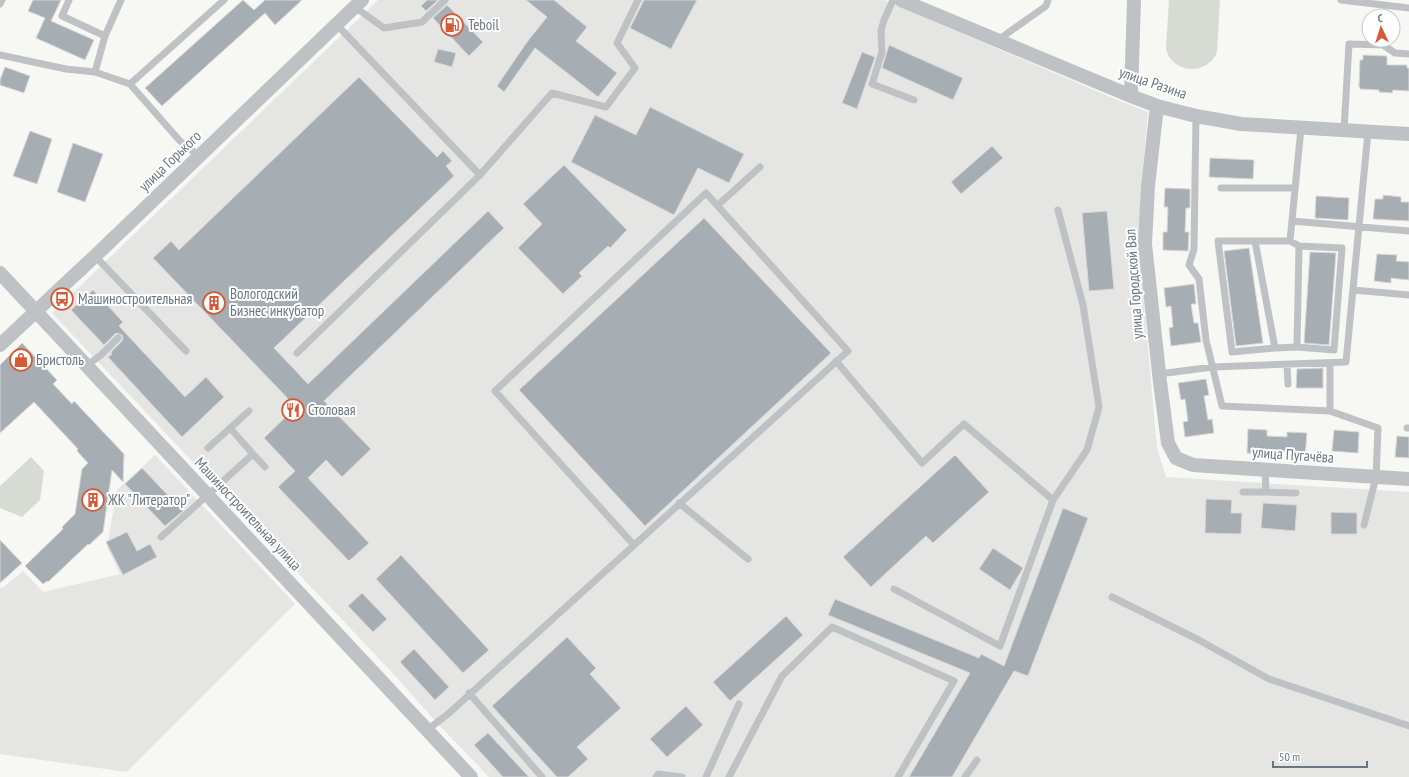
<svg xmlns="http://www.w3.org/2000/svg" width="1409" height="777" font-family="'PT Sans Narrow',sans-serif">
<rect width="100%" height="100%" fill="#f7f7f4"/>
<path fill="#e5e6e4" d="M 378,0 L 884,0 L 1122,102 L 1148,112 L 1141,187 L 1139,248 L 1157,448 L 1166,477 L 1409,492 L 1409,777 L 489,777 L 437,723 L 400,681 L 52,313 Z
M 155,455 L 295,604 L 127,772 L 0,754 L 0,588 L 4,587 L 23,571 L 43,592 L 120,574 L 107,547 L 117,490 Z"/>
<path fill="#d7dbd4" d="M 1169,0 L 1220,0 L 1217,52 C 1208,76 1172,74 1166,49 Z
M 31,457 L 44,471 L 40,500 L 22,517 L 0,508 L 0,486 Z"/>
<path fill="#a6adb3" stroke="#d8d8d7" d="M 33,0 L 61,0 L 51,21 L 94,40 L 85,60 L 36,38 L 45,18 L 28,11 Z
M 243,0 L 254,10 L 265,0 L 302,0 L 275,25 L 265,13 L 162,106 L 145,88 Z
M 427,0 L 438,0 L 426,11 L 421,6 Z
M 526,0 L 554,0 L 587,27 L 576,41 L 617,73 L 598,97 L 535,48 L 504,92 L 497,86 L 527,42 L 547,17 Z
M 644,0 L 697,0 L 671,49 L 630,28 Z
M 447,5 L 483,42 L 469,56 L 433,18 Z
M 889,45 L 963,78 L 953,100 L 882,68 Z
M 438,49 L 456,53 L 452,67 L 434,62 Z
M 862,52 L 875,57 L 857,109 L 842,103 Z
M 1363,55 L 1387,56 L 1387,65 L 1407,65 L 1407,68 L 1409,68 L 1409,91 L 1393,90 L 1392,93 L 1379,92 L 1379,90 L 1360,89 L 1360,87 L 1359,87 L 1360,60 L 1363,60 Z
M 5,67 L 30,76 L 24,93 L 0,85 L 0,80 Z
M 359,77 L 437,157 L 443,151 L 452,161 L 446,166 L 454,176 L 274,348 L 308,384 L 488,211 L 504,228 L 324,401 L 371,449 L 342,477 L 326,460 L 308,478 L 369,543 L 349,561 L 278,487 L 295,471 L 264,438 L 296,407 L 153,258 L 171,241 L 179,250 Z
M 650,107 L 744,154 L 729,183 L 698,168 L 674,215 L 571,162 L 595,115 L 636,135 Z
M 30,131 L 52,139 L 37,184 L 13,176 Z
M 73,143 L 103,154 L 85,202 L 57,192 Z
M 992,146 L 1003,158 L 961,194 L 951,182 Z
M 1210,158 L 1254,160 L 1253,179 L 1209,177 Z
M 564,165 L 627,230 L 610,248 L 608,246 L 579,273 L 582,276 L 563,294 L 518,248 L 542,224 L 523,204 Z
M 1165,188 L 1190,189 L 1190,208 L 1186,208 L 1185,232 L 1189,232 L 1188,251 L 1163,250 L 1163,232 L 1167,232 L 1168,207 L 1164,207 Z
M 1383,195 L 1401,197 L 1401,202 L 1409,202 L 1409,221 L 1373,219 L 1375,199 L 1383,199 Z
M 1316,196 L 1349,198 L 1348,220 L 1315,218 Z
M 1107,211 L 1114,289 L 1089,291 L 1082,213 Z
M 704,218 L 831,353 L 645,526 L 519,390 Z
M 1249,248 L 1263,343 L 1236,346 L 1224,251 Z
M 1310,252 L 1336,253 L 1329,345 L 1304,343 Z
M 1377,254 L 1397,255 L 1396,261 L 1409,262 L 1409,280 L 1391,278 L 1391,283 L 1374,281 Z
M 1194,284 L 1196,304 L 1191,304 L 1194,323 L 1198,323 L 1201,342 L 1171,346 L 1169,328 L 1173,327 L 1171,306 L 1166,307 L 1164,288 Z
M 93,290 L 123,322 L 119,326 L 185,397 L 206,377 L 224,397 L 182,437 L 108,357 L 112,354 L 111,352 L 122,341 L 123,339 L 122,335 L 116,333 L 104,345 L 71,310 Z
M 22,343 L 57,380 L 53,384 L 72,404 L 74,401 L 124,454 L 123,482 L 112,470 L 103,532 L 89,545 L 88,544 L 48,582 L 47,581 L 43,584 L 25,566 L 63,529 L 62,527 L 75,514 L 82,469 L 88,463 L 77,451 L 78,449 L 34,402 L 0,433 L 0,365 Z
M 1323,368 L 1323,388 L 1296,388 L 1297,369 Z
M 1206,379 L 1209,395 L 1204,396 L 1208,420 L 1212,419 L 1214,433 L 1185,437 L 1183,422 L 1188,421 L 1185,399 L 1181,400 L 1178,383 Z
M 1248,429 L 1267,430 L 1267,436 L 1287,437 L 1287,432 L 1307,433 L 1305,457 L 1286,455 L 1286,451 L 1265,450 L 1265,454 L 1247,453 Z
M 1334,430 L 1359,432 L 1358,453 L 1332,451 Z
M 1397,436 L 1409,437 L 1409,458 L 1395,457 Z
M 955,455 L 989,492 L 933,543 L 926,536 L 871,587 L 843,557 Z
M 142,468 L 183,511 L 165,526 L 125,484 Z
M 1206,499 L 1232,500 L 1231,513 L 1242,513 L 1241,534 L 1205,533 Z
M 1263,503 L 1297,505 L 1295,531 L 1261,528 Z
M 1063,508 L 1088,518 L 1028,676 L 1014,671 L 952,777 L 909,777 L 970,673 L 828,615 L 835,599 L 979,658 L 981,654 L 1004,666 Z
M 1331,512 L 1357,513 L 1357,534 L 1331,534 Z
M 127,532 L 137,551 L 150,544 L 157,557 L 123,575 L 106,542 Z
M 0,540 L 22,563 L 0,583 Z
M 993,548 L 1023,568 L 1010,590 L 979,569 Z
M 401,555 L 489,650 L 463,673 L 376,579 Z
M 362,593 L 387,619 L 373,632 L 348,606 Z
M 786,616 L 803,635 L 730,701 L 713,682 Z
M 567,637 L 596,668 L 590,674 L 621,708 L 577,747 L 588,759 L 568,777 L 557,777 L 492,706 Z
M 414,649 L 449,687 L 435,700 L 400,662 Z
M 686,706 L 703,725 L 667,757 L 650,739 Z
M 488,733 L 529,777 L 503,777 L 474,745 Z"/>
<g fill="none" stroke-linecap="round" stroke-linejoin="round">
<path stroke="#bec2c5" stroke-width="7" d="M 69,0 L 62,16 L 105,36 L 121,0
M 893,0 L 884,20 L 881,31 L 882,52 L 872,84 L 914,100
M 1341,0 L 1409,8
M 0,4 L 2,0
M 355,7 L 384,28 L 422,22 L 445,0
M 337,25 L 480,175
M 998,40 L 1046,6 L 1048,0
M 0,55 L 66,69 L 95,72 L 130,84
M 95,72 L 105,36
M 1196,116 L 1194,249 L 1189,265 L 1199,279 L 1206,340 L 1222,406 L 1330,411
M 1344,130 L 1349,44 L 1383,45 L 1395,53 L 1409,54
M 199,156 L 180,141 L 130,84 L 224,0
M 1221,188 L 1295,188
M 718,205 L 760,167
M 1292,221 L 1409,231
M 1255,241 L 1218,241 L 1232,352 L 1275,348 L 1297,347 L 1334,350 L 1342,248 L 1299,246
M 1255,241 L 1290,241 L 1299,246 L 1297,347 L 1275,348 Z
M 1290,241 L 1301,128
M 95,256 L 186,351
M 1353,290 L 1409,295
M 297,353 L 480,175 L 552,93 L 606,107 L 635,68 L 617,43 L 638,0
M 836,361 L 922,463 L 964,424 L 1053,500 L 1087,450 L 1099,407 L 1083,305 L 1058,210
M 1330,363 L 1330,411 L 1378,428 L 1376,477 L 1364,525
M 1287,365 L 1288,384
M 86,366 L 101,355 L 118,338
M 1159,374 L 1213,367 L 1346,362 L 1368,132
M 230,428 L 253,454
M 1407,428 L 1409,428
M 208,448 L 249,411
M 1265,470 L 1266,492 L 1296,493
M 1243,492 L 1266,492
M 679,503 L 748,559
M 161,537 L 253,454 L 265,467
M 894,589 L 1000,646 L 1053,500
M 1112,597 L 1197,639 L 1269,679 L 1409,726
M 469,693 L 542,777
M 427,730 L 448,714 L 848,351 L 706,193 L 495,391 L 633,544
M 656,777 L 658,774 L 682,777
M 706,777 L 739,704
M 729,777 L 782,676 L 832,627 L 954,681 L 898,777
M 965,777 L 977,760"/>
<path stroke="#bec2c5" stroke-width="14" d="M 901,0 L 1131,96 L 1157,106 L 1196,116 L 1241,124 L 1409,134
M 1131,96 L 1134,0
M 1157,106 L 1148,186 L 1145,244 L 1160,382 L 1168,443 L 1176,458 L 1193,465 L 1409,479
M 0,273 L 471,777
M 0,345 L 95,256 L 362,0"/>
</g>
<defs>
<g id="fuel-ring" transform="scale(1.15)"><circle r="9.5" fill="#fff" stroke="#d45937" stroke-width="1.5"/><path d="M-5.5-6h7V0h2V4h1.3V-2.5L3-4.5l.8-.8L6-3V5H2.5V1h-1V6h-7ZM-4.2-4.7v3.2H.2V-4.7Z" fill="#d45937"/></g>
<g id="bus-ring" transform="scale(1.15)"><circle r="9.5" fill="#fff" stroke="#d45937" stroke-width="1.5"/><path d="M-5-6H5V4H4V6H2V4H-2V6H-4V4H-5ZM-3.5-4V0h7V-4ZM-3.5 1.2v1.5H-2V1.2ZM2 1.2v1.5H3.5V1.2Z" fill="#d45937"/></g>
<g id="building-ring" transform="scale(1.15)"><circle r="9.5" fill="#fff" stroke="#d45937" stroke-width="1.5"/><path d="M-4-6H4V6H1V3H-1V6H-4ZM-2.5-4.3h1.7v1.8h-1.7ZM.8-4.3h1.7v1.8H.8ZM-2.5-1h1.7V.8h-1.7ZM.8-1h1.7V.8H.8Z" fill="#d45937"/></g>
<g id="shop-ring" transform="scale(1.15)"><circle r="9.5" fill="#fff" stroke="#d45937" stroke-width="1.5"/><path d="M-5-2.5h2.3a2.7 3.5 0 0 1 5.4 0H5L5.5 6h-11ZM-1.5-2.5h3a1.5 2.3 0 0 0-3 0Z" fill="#d45937"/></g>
<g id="restaurant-ring" transform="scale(1.15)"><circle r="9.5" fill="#fff" stroke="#d45937" stroke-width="1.5"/><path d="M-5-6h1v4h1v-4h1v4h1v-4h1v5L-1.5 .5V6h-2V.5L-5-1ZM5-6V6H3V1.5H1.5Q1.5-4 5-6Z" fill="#d45937"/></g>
</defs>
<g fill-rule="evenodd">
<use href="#fuel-ring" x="452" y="25"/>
<use href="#bus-ring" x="62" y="299"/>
<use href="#building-ring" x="214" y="303"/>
<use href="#shop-ring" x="21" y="360"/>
<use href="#restaurant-ring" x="293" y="410"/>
<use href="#building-ring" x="93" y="500"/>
</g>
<g text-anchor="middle" stroke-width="4" stroke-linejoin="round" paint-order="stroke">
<g font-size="15" fill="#687782" stroke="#fff" text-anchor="start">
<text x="468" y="30">Teboil</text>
<text x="230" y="299">Вологодский<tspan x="230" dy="17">Бизнес инкубатор</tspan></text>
<text x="78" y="304">Машиностроительная</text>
<text x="36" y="365">Бристоль</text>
<text x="308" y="415">Столовая</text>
<text x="108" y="505">ЖК "Литератор"</text>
</g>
<g font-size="15" fill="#687782" stroke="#fff">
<text transform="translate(1153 83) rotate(19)" y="5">улица Разина</text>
<text transform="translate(170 161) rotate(-44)" y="5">улица Горького</text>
<text transform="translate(1134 284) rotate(-94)" y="5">улица Городской Вал</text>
<text transform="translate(1293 455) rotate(4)" y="5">улица Пугачёва</text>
<text transform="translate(248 514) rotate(47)" y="5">Машиностроительная улица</text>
</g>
</g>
<g transform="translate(1381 28) rotate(356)"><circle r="19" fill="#ffffff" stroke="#c3c9cd"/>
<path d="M0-3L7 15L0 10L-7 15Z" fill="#d45937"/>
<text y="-6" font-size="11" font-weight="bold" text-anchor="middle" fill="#687782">С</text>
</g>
<path d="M1273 761v6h94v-6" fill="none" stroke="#687782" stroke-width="2"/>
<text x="1279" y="761" font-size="12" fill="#687782" stroke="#ffffff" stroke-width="3" paint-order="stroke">50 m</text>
</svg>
